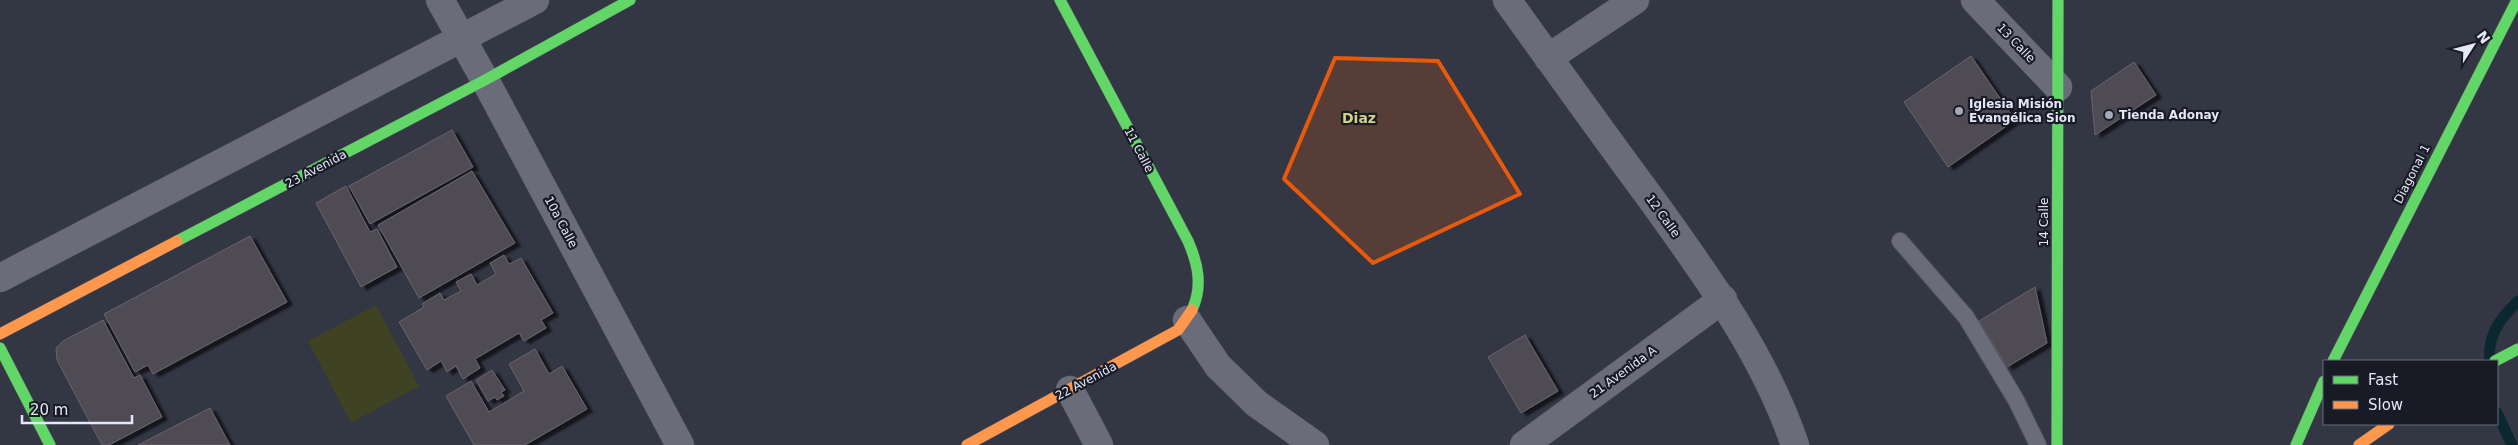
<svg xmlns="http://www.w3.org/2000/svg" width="2518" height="445" font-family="'DejaVu Sans',sans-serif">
<defs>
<filter id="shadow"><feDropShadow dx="5.5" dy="3" stdDeviation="1" flood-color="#0009"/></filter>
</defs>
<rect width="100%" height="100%" fill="#333643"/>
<path fill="#3f4324" d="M 376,305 L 419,386 L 351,423 L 308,341 Z"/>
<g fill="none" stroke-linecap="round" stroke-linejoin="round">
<path stroke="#0b2730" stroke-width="11" d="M 2490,361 C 2487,335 2500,319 2518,301
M 2497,413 L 2512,445"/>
</g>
<path fill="#4f4b55" stroke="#69646d" filter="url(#shadow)" d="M 1971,56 L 2015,120 L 1948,167 L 1904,102 Z
M 2134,62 L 2156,95 L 2095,135 L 2091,91 Z
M 452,130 L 473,167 L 370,224 L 349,186 Z
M 472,171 L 515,243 L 419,298 L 378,225 Z
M 346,186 L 370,232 L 377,229 L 397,267 L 361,287 L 316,203 Z
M 250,236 L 287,302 L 153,374 L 148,365 L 135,372 L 104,314 Z
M 504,255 L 509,264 L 521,258 L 553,313 L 541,320 L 546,328 L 524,341 L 519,333 L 475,359 L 480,368 L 463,379 L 456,366 L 447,372 L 441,361 L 427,370 L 399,322 L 424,307 L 422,304 L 440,293 L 444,300 L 461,291 L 456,282 L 471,274 L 477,285 L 496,274 L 490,263 Z
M 2035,287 L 2047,343 L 2007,367 L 1979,321 Z
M 103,320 L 134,378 L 140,375 L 162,417 L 109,445 L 102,445 L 57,360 L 56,348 L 63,341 Z
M 1525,335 L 1558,391 L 1521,413 L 1488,357 Z
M 535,349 L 549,374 L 562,366 L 587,409 L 525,445 L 474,445 L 446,396 L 471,381 L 489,412 L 524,391 L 509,364 Z
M 492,370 L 505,390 L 501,392 L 504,396 L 497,400 L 495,397 L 488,401 L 476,380 Z
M 210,408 L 230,445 L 138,445 Z"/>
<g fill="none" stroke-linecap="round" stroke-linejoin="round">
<g stroke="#50535f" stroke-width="18">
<path id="lane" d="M 1900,241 L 1966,317 L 2016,400 L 2038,445"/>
</g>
<g stroke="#50535f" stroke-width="29">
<path id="street" d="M 440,0 L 485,80 L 680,445
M 1507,0 C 1555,67 1603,134 1652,200 C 1708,278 1764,354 1795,445
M 1975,0 L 2058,87
M 1548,58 L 1635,0
M 0,278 L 535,0
M 1187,320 L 1218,366 L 1257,404 L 1315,445
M 1070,390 L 1099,445
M 1524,445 L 1723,299"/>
</g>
<g stroke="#50535f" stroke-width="12">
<path id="fast" d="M 1060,0 L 1188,241 C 1198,264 1203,286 1192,310
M 177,241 L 485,80 L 630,0
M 0,348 L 50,445
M 2333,361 L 2517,0
M 2495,361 L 2518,349
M 2057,445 L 2058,0
M 2296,445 L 2324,381"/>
</g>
<g stroke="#50535f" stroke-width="12">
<path id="slow" d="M 0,334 L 177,241
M 967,445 L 1178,330 L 1192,310
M 2359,445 L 2389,424"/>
</g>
<use href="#lane" stroke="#6a6d79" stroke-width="16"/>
<use href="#street" stroke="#6a6d79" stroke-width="28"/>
<use href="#fast" stroke="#63d668" stroke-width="11"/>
<use href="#slow" stroke="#ff974d" stroke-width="11"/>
</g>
<path fill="#e8590c" fill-opacity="0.2" stroke="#e8590c" stroke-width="4" stroke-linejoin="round" d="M 1335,58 L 1438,61 L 1520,194 L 1373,263 L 1284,179 Z"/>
<g fill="#a5a9b8" stroke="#181a25" stroke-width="2">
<circle cx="1959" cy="111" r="5"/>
<circle cx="2109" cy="115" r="5"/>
</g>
<g text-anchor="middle" stroke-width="4.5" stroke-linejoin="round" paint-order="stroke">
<g font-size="12" fill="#e3e7f7" stroke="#181a25">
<text transform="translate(2016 43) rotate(46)" y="4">13 Calle</text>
<text transform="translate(1139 150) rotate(62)" y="4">11 Calle</text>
<text transform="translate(316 169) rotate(-28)" y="4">23 Avenida</text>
<text transform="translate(2412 174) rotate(-63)" y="4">Diagonal 1</text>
<text transform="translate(1663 216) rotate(54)" y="4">12 Calle</text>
<text transform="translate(561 222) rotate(62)" y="4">10a Calle</text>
<text transform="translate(2044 222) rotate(-90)" y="4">14 Calle</text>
<text transform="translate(1623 372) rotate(-36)" y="4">21 Avenida A</text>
<text transform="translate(1086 381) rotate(-28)" y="4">22 Avenida</text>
</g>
<g font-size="12" font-weight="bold" fill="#e3e7f7" stroke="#181a25" text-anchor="start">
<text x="1969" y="108">Iglesia Misión<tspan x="1969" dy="14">Evangélica Sion</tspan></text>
<text x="2119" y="119">Tienda Adonay</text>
</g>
<g font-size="14" font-weight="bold" fill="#d0d385" stroke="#181a25">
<text x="1359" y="123">Diaz</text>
</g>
</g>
<rect x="2323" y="360" width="175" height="65" fill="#181a25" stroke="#696c79"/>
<rect x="2333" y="376" width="25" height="8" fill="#63d668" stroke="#696c79"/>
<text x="2368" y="385" font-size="15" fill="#e3e7f7">Fast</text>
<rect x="2333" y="401" width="25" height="8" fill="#ff974d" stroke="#696c79"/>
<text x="2368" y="410" font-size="15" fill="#e3e7f7">Slow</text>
<g transform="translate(2473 45) rotate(54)" stroke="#181a25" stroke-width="4" paint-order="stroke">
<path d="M0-4L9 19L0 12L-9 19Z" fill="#e3e7f7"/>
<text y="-8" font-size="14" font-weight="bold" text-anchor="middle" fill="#e3e7f7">N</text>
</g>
<path d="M22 415v8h110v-8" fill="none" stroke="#e3e7f7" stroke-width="2.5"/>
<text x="30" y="415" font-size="15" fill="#e3e7f7" stroke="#181a25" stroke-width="4" paint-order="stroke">20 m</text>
</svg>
